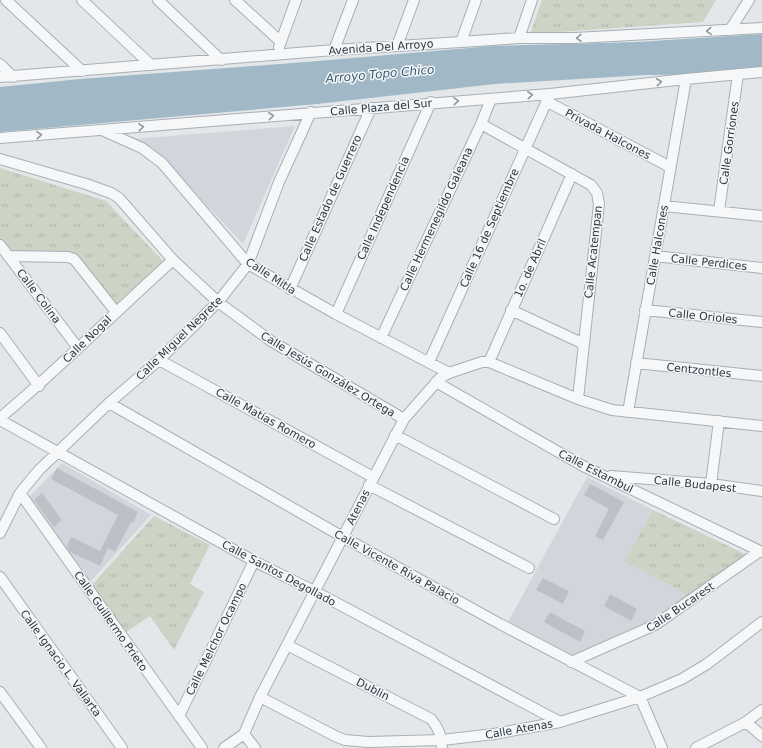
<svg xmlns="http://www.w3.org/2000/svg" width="762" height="748" font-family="'DejaVu Sans',sans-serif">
<defs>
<pattern id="grass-tufts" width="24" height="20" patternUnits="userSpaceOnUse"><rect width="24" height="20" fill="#cbd4c5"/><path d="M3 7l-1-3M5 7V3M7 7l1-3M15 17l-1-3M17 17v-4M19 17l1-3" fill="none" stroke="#aeb7aa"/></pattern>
</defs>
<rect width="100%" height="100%" fill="#e3e7ea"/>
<path fill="#d2d6dc" d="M 295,126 L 243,244 L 153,148 L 133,139 Z
M 62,463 L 151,515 L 89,583 L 28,498 Z
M 587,477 L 653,510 L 624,561 L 689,596 L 651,620 L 571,656 L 508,622 Z"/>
<path fill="url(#grass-tufts)" d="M 542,0 L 716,0 L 703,22 L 530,34 Z
M 0,168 L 106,201 L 163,261 L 116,304 L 75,253 L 7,252 L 0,242 Z
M 653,510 L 747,555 L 689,596 L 624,561 Z
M 154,516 L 210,545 L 190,584 L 204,592 L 174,650 L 150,616 L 125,633 L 90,587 Z"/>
<path fill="#a1b9c7" d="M 762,34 L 762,72 L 738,74 L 646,75 L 495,84 L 317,104 L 0,132 L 0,87 L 80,79 L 306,62 L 492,46 L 637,42 Z"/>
<path fill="#bbc1c7" d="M 57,468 L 138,512 L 133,523 L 131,522 L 115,552 L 108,548 L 100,566 L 70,552 L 67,547 L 71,537 L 100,551 L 118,515 L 51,479 Z
M 590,484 L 624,502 L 603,540 L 595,536 L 609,509 L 584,495 Z
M 42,493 L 62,520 L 54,527 L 34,500 Z
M 543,578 L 569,591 L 563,604 L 536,590 Z
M 610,594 L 637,609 L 631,621 L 604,606 Z
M 550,612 L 585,631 L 580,642 L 544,622 Z"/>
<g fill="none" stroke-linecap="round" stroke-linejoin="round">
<g stroke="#a8afb4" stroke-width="12">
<path id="minor" d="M 6,0 L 82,71
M 82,0 L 151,65
M 158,0 L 221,60
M 235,0 L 281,42
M 730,30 L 749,0
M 519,38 L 532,0
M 461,42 L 476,0
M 397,46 L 414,0
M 279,47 L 296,0
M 334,50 L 353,0
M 0,64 L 13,77
M 0,77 L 334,50 L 461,42 L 519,38 L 575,38 L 762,28
M 546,101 L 670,167
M 481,124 L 591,185 L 597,193 L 599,204 L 578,399
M 104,131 L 142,148 L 162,163 L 248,264 L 336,314 L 449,373
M 0,138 L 550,94 L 686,79 L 762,72
M 0,159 L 86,184 L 111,193 L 119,198 L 173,260 L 218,302 L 271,341 L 404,419
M 664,206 L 762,216
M 719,211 L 738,74
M 0,245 L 78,348
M 8,256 L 68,257 L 74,259 L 78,264 L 116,312
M 655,256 L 762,268
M 290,289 L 371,108
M 511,310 L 584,344
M 645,310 L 762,322
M 336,314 L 431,102
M 0,333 L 39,386
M 381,338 L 481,124 L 491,99
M 159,360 L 373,477
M 429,362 L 550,94
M 489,362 L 572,174
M 636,363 L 762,376
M 436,382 L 583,466 L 762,552
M 109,403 L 343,537 L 500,624 L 640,697 L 662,748
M 628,412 L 686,79
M 0,418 C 60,368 115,312 173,260
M 0,420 L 254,561 L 314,591 L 560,722
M 395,435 L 554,519
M 611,476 L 711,484 L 762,491
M 711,484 L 719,421
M 369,485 L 529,568
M 20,493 L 202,748
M 0,533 L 20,493 L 39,470 L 109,403 L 159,360 L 218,302 L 248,264 L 279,182 L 311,112
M 0,577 L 122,748
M 287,645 L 431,719 C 438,727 442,738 442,748
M 571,662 L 655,625 L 760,551
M 0,692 L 41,748
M 260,697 L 337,737 L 345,740 L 368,742 L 442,740 L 494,734 L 560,722 L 640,697 L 682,679 L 707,664 L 762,622
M 179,716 L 254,561
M 746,722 L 762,736
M 244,734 L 255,748
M 224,748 L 244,734 L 260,697 L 404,419 L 440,378 L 449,373 L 482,362 L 489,362 L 578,399 L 612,410 L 762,426
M 696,748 L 746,722 L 762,710"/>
</g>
<use href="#minor" stroke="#f6f7f9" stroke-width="10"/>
</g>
<defs><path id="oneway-chevron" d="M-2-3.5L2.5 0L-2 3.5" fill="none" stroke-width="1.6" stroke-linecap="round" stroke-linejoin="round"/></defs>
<g stroke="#91979d">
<use href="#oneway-chevron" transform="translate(709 31) rotate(177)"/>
<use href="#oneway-chevron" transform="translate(579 38) rotate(178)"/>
<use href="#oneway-chevron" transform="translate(659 82) rotate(-6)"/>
<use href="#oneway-chevron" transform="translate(530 95) rotate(-5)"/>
<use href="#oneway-chevron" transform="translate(456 101) rotate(-4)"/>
<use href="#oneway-chevron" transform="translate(271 116) rotate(-5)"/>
<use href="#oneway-chevron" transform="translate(141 127) rotate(-5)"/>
<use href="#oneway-chevron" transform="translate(39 135) rotate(-5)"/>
</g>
<g text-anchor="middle" stroke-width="3" stroke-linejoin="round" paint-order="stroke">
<g font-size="11" fill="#2c3741" stroke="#f3f6f8">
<text transform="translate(381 47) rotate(-4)" y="4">Avenida Del Arroyo</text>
<text transform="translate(381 107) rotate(-5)" y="4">Calle Plaza del Sur</text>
<text transform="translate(608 134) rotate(28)" y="4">Privada Halcones</text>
<text transform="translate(729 143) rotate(-82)" y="4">Calle Gorriones</text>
<text transform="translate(330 198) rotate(-66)" y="4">Calle Estado de Guerrero</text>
<text transform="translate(383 208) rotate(-66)" y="4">Calle Independencia</text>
<text transform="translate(436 219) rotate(-65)" y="4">Calle Hermenegildo Galeana</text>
<text transform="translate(489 228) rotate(-66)" y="4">Calle 16 de Septiembre</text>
<text transform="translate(657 245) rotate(-80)" y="4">Calle Halcones</text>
<text transform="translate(593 252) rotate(-84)" y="4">Calle Acatempan</text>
<text transform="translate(709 262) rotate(6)" y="4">Calle Perdices</text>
<text transform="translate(530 268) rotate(-66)" y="4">1o. de Abril</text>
<text transform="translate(271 276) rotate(33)" y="4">Calle Mitla</text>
<text transform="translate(39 296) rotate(53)" y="4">Calle Colina</text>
<text transform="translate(703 316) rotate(6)" y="4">Calle Orioles</text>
<text transform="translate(179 338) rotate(-44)" y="4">Calle Miguel Negrete</text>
<text transform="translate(87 339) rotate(-44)" y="4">Calle Nogal</text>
<text transform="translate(699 370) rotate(6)" y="4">Centzontles</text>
<text transform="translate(328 374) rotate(31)" y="4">Calle Jesús González Ortega</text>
<text transform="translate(266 418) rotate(29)" y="4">Calle Matías Romero</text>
<text transform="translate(596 471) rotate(27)" y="4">Calle Estambul</text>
<text transform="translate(695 484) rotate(6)" y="4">Calle Budapest</text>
<text transform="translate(358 507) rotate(-63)" y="4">Atenas</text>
<text transform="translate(397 567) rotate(29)" y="4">Calle Vicente Riva Palacio</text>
<text transform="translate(279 573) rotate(28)" y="4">Calle Santos Degollado</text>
<text transform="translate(680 607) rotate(-34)" y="4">Calle Bucarest</text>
<text transform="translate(111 621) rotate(55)" y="4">Calle Guillermo Prieto</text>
<text transform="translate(216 639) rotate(-64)" y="4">Calle Melchor Ocampo</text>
<text transform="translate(61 663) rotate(54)" y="4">Calle Ignacio L. Vallarta</text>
<text transform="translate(373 689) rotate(27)" y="4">Dublin</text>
<text transform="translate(519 729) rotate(-10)" y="4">Calle Atenas</text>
</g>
<g font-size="12" font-style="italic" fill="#395b73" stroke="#f3f6f8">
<text transform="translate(380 74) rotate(-5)" y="4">Arroyo Topo Chico</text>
</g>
</g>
</svg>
